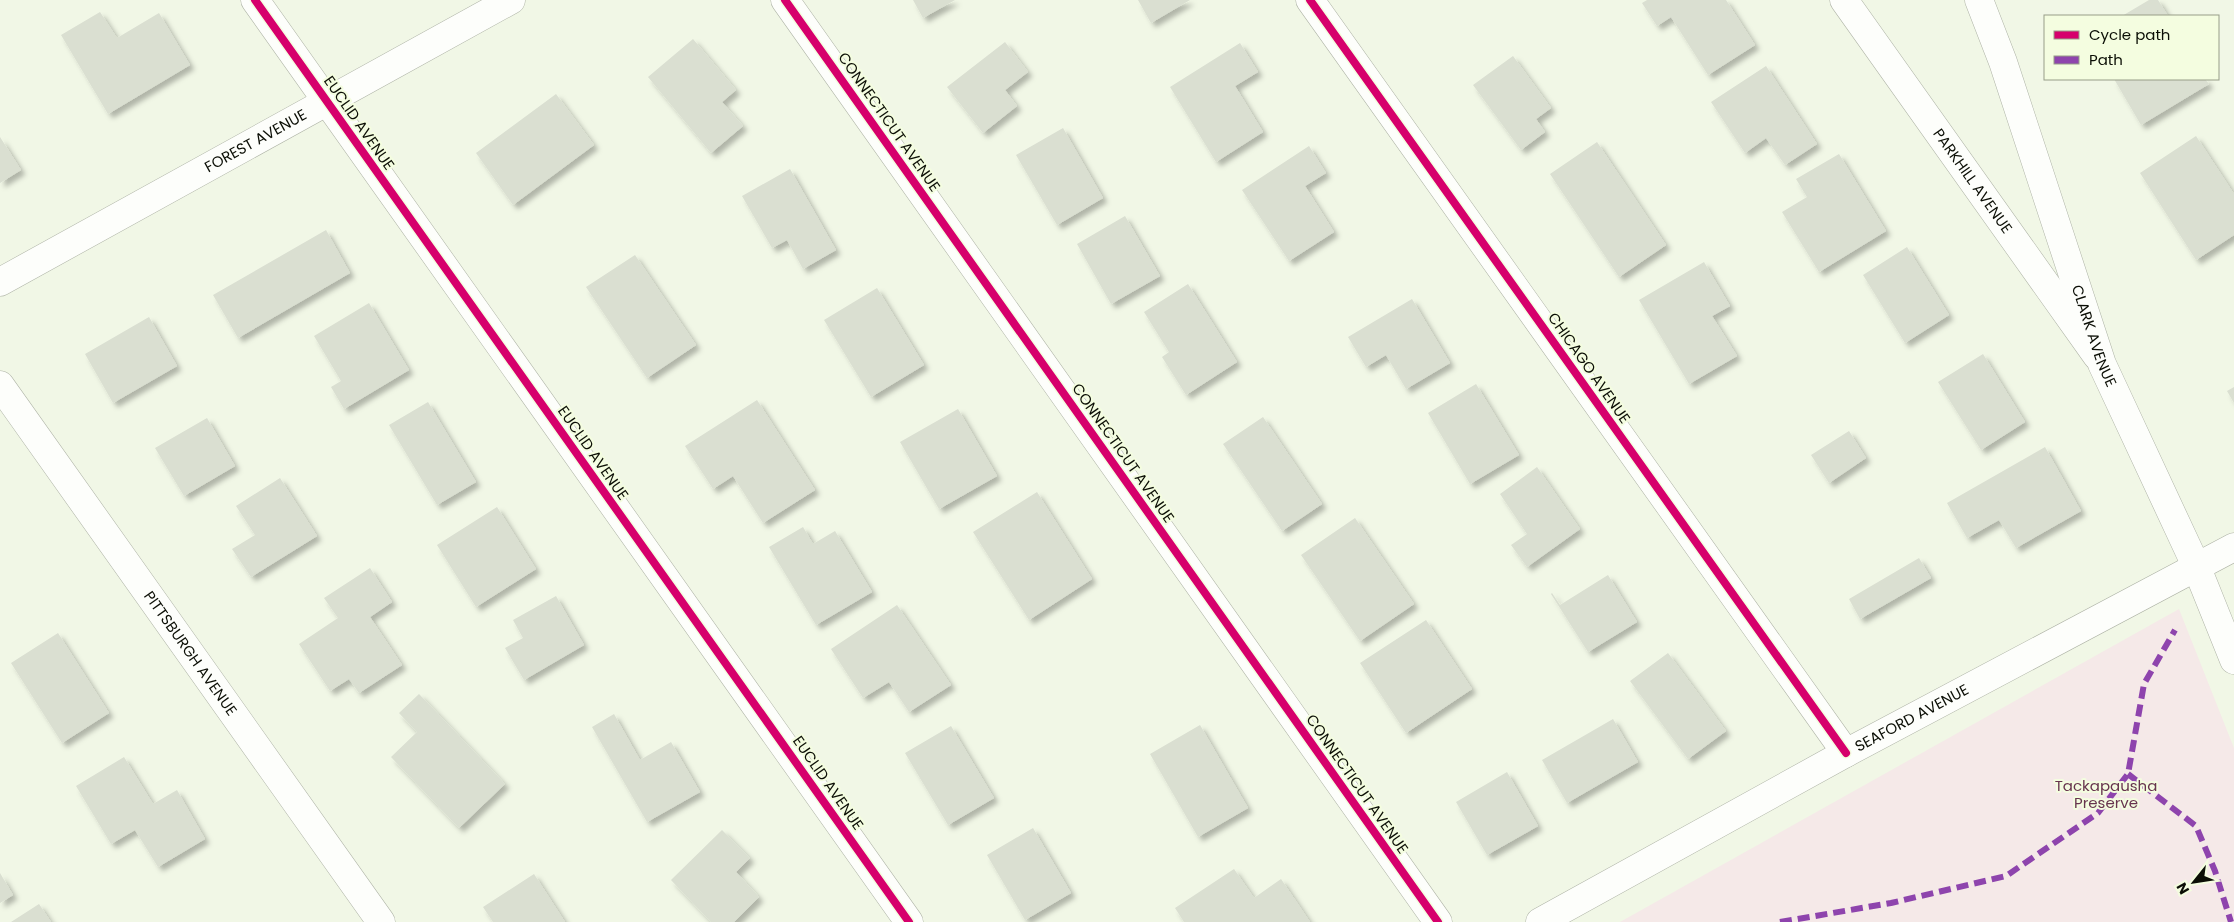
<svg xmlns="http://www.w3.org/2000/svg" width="2234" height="922" font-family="Poppins,sans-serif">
<defs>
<filter id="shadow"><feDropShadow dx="4.5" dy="4.5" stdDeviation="2.5" flood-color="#0004"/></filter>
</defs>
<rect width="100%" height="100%" fill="#f1f7e6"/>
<path fill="#f5e9e8" d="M 2179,609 L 2234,748 L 2234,922 L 1620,922 Z"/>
<path fill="#dadfd1" filter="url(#shadow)" d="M 913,0 L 955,0 L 923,18 Z
M 1138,0 L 1190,0 L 1151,23 Z
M 1647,0 L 1726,0 L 1755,45 L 1708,75 L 1671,17 L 1657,26 L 1642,3 Z
M 2149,0 L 2158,0 L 2168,16 L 2122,16 Z
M 100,12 L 117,38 L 159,13 L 190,65 L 108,114 L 61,35 Z
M 693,39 L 736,90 L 722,102 L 743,126 L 711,153 L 648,77 Z
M 1005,42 L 1028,72 L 1005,90 L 1017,106 L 983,133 L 947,87 Z
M 1240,43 L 1258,72 L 1235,86 L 1263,132 L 1216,162 L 1170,87 Z
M 1513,56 L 1551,108 L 1536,119 L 1545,132 L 1521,150 L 1473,85 Z
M 1766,66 L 1817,144 L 1785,165 L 1766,138 L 1745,153 L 1711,102 Z
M 2114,79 L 2205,79 L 2209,84 L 2141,125 Z
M 556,94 L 594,145 L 513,205 L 476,153 Z
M 1063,128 L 1103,198 L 1057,225 L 1016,155 Z
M 2196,136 L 2234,194 L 2234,235 L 2196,260 L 2140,173 Z
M 0,137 L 21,170 L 0,183 Z
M 1597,142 L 1666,245 L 1619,277 L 1550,174 Z
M 1309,146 L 1326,173 L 1305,186 L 1334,232 L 1289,261 L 1242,190 Z
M 1839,154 L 1886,231 L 1819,272 L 1782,212 L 1807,197 L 1796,179 Z
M 790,169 L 836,250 L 803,269 L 787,240 L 772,248 L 742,196 Z
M 1125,216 L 1160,276 L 1111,304 L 1077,244 Z
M 326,230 L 350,273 L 238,338 L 213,295 Z
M 1907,247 L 1949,315 L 1905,343 L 1863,275 Z
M 635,255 L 696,345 L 647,378 L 586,287 Z
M 1704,262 L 1730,306 L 1712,316 L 1737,356 L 1689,384 L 1639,300 Z
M 1188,284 L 1237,362 L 1186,395 L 1162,357 L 1169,352 L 1144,312 Z
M 877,288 L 924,365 L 871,397 L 824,320 Z
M 1412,299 L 1450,363 L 1406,389 L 1386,355 L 1366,367 L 1348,337 Z
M 369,303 L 409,370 L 344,409 L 331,387 L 341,381 L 314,336 Z
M 149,317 L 177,366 L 113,403 L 85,354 Z
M 1983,354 L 2025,422 L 1981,450 L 1938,382 Z
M 1476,384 L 1519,455 L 1470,484 L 1428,413 Z
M 2234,387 L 2234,403 L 2227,391 Z
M 757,400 L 815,490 L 763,523 L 733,476 L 713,489 L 685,446 Z
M 428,402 L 476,482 L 437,505 L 389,425 Z
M 958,409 L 997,476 L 939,509 L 900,442 Z
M 1263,417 L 1322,504 L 1282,531 L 1223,444 Z
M 207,418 L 235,466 L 184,496 L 155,448 Z
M 1849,431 L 1866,458 L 1829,483 L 1811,455 Z
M 2045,447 L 2081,511 L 2016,548 L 1999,520 L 1967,538 L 1947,503 Z
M 1537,467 L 1580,529 L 1527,567 L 1511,545 L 1527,534 L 1500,494 Z
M 280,478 L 317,536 L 251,577 L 232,549 L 255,535 L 236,506 Z
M 1037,492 L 1092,579 L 1029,620 L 973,532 Z
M 497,507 L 536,569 L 476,607 L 437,545 Z
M 1355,518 L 1414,604 L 1360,641 L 1301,555 Z
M 803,527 L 813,544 L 835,531 L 872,592 L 816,625 L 769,547 Z
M 1919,558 L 1931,578 L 1860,619 L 1849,599 Z
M 370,568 L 392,602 L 370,617 L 402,665 L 359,693 L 349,679 L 330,691 L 299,644 L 338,618 L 324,598 Z
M 1608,575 L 1637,622 L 1588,652 L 1551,594 L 1552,593 L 1560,605 Z
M 556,596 L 584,645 L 524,680 L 505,648 L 523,638 L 513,620 Z
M 897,605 L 951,685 L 909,712 L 889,682 L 863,698 L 831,649 Z
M 1426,620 L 1472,689 L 1406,733 L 1360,663 Z
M 58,633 L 109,713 L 62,743 L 11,663 Z
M 1668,653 L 1726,731 L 1688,759 L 1630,681 Z
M 419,694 L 505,784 L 459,828 L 391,757 L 417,732 L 399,713 Z
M 614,714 L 640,760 L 671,742 L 700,792 L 647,822 L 592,727 Z
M 1613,719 L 1638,762 L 1567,803 L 1542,760 Z
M 1200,725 L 1248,808 L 1198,837 L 1150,754 Z
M 951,726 L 994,798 L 948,825 L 905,753 Z
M 124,757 L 153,804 L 177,790 L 205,839 L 158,867 L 135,830 L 111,844 L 76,786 Z
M 1507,772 L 1538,826 L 1487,855 L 1456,802 Z
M 1033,828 L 1071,893 L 1025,920 L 987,855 Z
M 722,830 L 750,858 L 736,872 L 759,897 L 734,922 L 711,922 L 671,880 Z
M 1234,869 L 1254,898 L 1281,879 L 1310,922 L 1184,922 L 1175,908 Z
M 0,873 L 13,895 L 0,903 Z
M 534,874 L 565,922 L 493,922 L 483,907 Z
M 39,904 L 51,922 L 11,922 Z"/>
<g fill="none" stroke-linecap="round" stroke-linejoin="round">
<g stroke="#aeb3a6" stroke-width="29">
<g id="minor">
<path d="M 255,0 L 909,922"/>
<path d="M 785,0 L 1438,922"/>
<path d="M 1310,0 L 1846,753"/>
<path id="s1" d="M 1844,0 L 2097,356"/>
<path id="s2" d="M 0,282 L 511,0"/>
<path id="s3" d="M 0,385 L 381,922"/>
<path id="s4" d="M 1540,922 L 1846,753 L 2234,547"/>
</g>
</g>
<g stroke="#aeb3a6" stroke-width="29">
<g id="tertiary">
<path id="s5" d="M 1979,0 L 2003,62 L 2102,364 L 2197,568 L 2234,660"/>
</g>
</g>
<use href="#minor" stroke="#fdfefb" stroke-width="28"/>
<use href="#tertiary" stroke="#fdfefb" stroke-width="28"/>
<path stroke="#8e44ad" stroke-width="6" stroke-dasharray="12 6" stroke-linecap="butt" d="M 2128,774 L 2196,826 L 2215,871 L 2231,922
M 1780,922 L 1891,903 L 2006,876 L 2098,813 L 2128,774 L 2144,684 L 2175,630"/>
<g stroke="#f4fde0" stroke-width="11">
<path id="cycleway" d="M 255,0 L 909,922
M 785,0 L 1438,922
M 1310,0 L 1846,753"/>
</g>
<use href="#cycleway" stroke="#d6006c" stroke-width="8"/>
</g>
<g text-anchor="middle" stroke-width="4" stroke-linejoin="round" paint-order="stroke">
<g font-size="15" fill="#0b0e05" stroke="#f4fde0">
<text transform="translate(889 122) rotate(55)" y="5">CONNECTICUT AVENUE</text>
<text transform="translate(359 123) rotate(55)" y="5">EUCLID AVENUE</text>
<text dy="5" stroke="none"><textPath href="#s2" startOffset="292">FOREST AVENUE</textPath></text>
<text dy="5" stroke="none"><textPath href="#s1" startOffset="222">PARKHILL AVENUE</textPath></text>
<text dy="5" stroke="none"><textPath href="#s5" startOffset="355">CLARK AVENUE</textPath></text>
<text transform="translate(1589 368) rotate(55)" y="5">CHICAGO AVENUE</text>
<text transform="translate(593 453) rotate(55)" y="5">EUCLID AVENUE</text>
<text transform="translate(1123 453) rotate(55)" y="5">CONNECTICUT AVENUE</text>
<text dy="5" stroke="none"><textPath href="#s3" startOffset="329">PITTSBURGH AVENUE</textPath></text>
<text dy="5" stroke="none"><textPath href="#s4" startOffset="424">SEAFORD AVENUE</textPath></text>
<text transform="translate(828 783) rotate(55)" y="5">EUCLID AVENUE</text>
<text transform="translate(1357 784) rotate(55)" y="5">CONNECTICUT AVENUE</text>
</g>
<g font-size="15" fill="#67344e" stroke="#f4fde0">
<text x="2106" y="791">Tackapausha<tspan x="2106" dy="17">Preserve</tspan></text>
</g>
</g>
<rect x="2044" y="15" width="175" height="65" fill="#f4fde0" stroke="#979d88"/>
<rect x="2054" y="31" width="25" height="8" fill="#d6006c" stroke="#979d88"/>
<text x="2089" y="40" font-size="15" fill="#0b0e05">Cycle path</text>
<rect x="2054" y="56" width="25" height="8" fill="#8e44ad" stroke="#979d88"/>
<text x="2089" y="65" font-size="15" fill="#0b0e05">Path</text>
<g transform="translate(2194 882) rotate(240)" stroke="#f4fde0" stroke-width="4" paint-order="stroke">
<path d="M0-4L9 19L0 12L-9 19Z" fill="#0b0e05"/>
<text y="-8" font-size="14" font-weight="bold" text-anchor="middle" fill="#0b0e05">N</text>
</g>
</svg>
